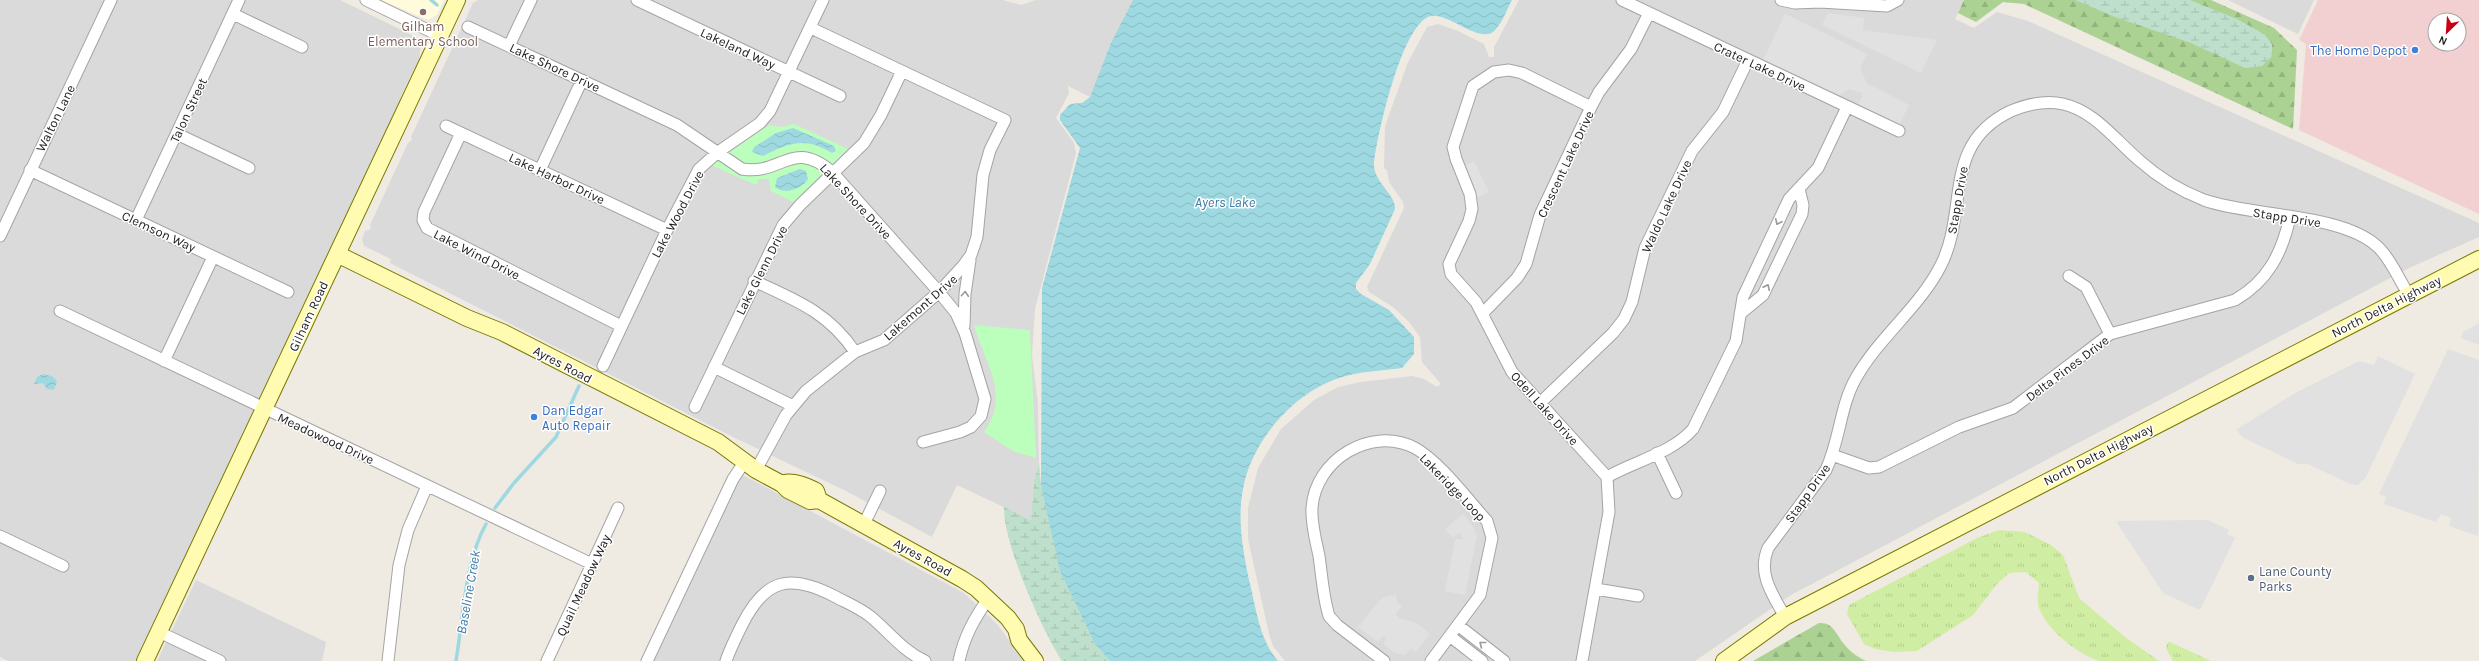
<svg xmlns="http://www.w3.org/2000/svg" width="2479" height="661" font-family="Karla,sans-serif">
<defs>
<pattern id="grass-tufts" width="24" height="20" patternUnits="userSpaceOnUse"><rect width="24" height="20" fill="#d0eea3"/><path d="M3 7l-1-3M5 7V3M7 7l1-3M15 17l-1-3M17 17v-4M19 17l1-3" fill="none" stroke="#b2cc8c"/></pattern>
<pattern id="forest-firs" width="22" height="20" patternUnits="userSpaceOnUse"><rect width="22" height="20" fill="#acd293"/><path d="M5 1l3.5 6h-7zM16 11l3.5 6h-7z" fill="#94b47e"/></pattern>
<pattern id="wetland-marsh" width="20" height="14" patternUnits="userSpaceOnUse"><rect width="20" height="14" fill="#bedfcc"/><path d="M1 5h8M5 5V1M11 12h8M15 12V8" fill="none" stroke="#a3bfaf"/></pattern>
<pattern id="water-waves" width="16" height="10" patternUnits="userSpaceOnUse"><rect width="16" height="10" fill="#9ed9e1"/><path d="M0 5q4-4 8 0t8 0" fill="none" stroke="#88bac1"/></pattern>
</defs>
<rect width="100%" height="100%" fill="#efeae2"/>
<path fill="#dbdada" d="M 0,0 L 340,0 L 418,38 L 421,43 L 419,59 L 401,96 L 395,116 L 139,661 L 8,661 L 0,657 Z
M 478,0 L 1003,0 L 1021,5 L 1036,0 L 1133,0 L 1090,97 L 1068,86 L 1069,93 L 1056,118 L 1074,143 L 1076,153 L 1035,309 L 1032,355 L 1038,404 L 1039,462 L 1034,480 L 1031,520 L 957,485 L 932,537 L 846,491 L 735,438 L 390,263 L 391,259 L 364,246 L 362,239 L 365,231 L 371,229 L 370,225 L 408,143 L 412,140 L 411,137 L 473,3 Z
M 1519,0 L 1964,0 L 1955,19 L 1974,28 L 1997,12 L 2028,21 L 2479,223 L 2479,237 L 2409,268 L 1791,595 L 1695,661 L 1285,661 L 1273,646 L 1269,634 L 1248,539 L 1248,508 L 1258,468 L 1281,429 L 1314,400 L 1338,387 L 1361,382 L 1412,376 L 1424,379 L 1437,387 L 1441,384 L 1422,362 L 1420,337 L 1409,322 L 1393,307 L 1369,292 L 1367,287 L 1404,208 L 1403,202 L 1389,182 L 1387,171 L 1384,168 L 1385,126 L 1408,62 L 1427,27 L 1438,24 L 1458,31 L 1484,44 L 1489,57 L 1494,57 L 1494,47 Z
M 2228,0 L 2314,0 L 2298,34 Z
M 741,474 L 964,593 L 997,624 L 1024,661 L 652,661 Z
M 196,580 L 326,642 L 322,661 L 157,661 Z"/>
<path fill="#f2d0d2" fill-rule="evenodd" d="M 2318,0 L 2479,0 L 2479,214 L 2299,130 L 2306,44 L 2299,40 ZM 2435,20 L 2459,20 L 2459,44 L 2435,44 Z"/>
<path fill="#fffbdb" d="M 381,0 L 444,0 L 437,15 L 428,20 Z"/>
<path fill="url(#grass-tufts)" d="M 1999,530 L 2025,532 L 2051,545 L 2063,555 L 2079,598 L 2125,637 L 2159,661 C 2144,661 2113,661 2100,661 C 2079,656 2042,626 2038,604 C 2037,598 2039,589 2039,583 L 2026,572 L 2009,573 L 1996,585 L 1973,615 L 1917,651 L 1894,652 L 1875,649 L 1864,644 L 1847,614 L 1849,605 L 1977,538 Z
M 2168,642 L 2170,642 L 2211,661 L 2173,661 L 2166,648 Z"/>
<path fill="url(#forest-firs)" d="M 1964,0 L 2211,0 L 2274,28 L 2297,50 L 2293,129 L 2024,4 L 2003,2 L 1976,22 L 1958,13 Z
M 1819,623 C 1833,622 1836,634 1844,644 C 1850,652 1858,657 1866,661 L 1753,661 Z"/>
<path fill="url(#wetland-marsh)" d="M 2075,0 L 2190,0 L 2237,19 L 2264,34 L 2272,44 L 2272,56 L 2262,66 L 2245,68 L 2191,43 L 2115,17 Z
M 1039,462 L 1041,485 L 1095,644 L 1110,661 L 1062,661 C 1042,630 1003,543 1004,507 L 1031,520 L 1034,480 Z"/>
<path fill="#bcfebb" d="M 794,124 L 848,149 L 793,202 L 771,191 L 769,179 L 759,179 L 756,185 L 711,165 L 769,125 L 782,127 Z
M 974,325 L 1030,330 L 1036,458 L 1013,451 L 984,432 C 1011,394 985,364 974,325 Z"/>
<path fill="#e1e1e1" d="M 1828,13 L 1864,18 L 1863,30 L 1937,40 L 1921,73 L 1822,25 Z
M 1785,14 L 1867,54 L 1860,69 L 1867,83 L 1909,105 L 1899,126 L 1857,107 L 1863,94 L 1850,89 L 1838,96 L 1763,60 Z
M 1474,161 L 1489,192 L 1467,202 L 1453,171 Z
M 2479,323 L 2479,345 L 2461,338 L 2463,332 Z
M 2448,349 L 2479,360 L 2478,536 L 2449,526 L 2451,518 L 2441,514 L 2436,522 L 2384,504 L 2386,497 L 2379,494 Z
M 2378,356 L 2415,374 L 2366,477 L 2358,485 L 2350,484 L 2308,464 L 2298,464 L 2244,438 L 2236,430 L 2297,392 L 2359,361 L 2374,365 Z
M 1463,514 L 1472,525 L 1477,535 L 1465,595 L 1445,591 L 1455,539 L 1464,539 L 1459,532 L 1453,538 L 1445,529 Z
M 2208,520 L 2229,530 L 2227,534 L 2235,538 L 2200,610 L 2163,593 L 2117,523 L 2118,521 Z
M 1396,595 L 1397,602 L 1402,606 L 1395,614 L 1399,618 L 1417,623 L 1430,634 L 1416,652 L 1411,648 L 1405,655 L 1395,653 L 1383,643 L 1387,638 L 1383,636 L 1378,642 L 1358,627 L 1379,601 L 1384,597 Z"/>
<path fill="url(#water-waves)" d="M 1133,0 L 1512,0 C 1507,9 1503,21 1496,29 C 1482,47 1449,12 1431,16 C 1402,22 1377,136 1374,163 C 1373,182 1396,194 1395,209 L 1370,264 L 1356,283 L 1356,289 L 1361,294 L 1389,310 L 1414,337 L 1414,354 L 1402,368 C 1382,371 1359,371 1339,378 C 1293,393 1251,442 1243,489 C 1237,519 1243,551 1249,580 C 1256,607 1259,639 1278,661 L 1110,661 L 1095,644 L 1060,571 L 1041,485 L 1042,288 L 1080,148 L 1060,120 L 1060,115 L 1070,104 L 1082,103 L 1090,97 L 1111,43 Z
M 793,128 L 834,146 L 836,151 L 832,153 C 804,136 789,143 763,156 L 752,152 L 754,147 L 776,133 Z
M 800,169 L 806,171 L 808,179 C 802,189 784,195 775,187 L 777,178 Z
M 43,374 L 52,376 L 57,381 L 54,390 L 47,389 L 43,383 L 34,384 L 37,377 Z"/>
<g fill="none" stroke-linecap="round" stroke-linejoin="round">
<path stroke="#9ed9e1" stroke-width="3.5" d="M 431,0 L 437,5
M 495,508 L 514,483 L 556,437 L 579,386
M 456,661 C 463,619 465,561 486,524"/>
<g stroke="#a4a4a4" stroke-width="13">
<path id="street" d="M 366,0 L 440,36
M 637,0 L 840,96
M 1622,0 L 1899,131
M 1781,0 L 1795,3 L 1820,2 L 1887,6 L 1898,0
M 233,14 L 302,47
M 468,27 L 677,125 L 742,169 C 782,176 792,137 833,173 L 939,292 L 956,313 L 965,333 L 985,399 L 981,416 L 971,427 L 960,432 L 923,442
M 509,46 L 531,0
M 446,126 L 667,230
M 461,133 L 424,212 L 423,220 L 427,228 L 621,326
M 177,134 L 249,168
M 30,170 L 288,292
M 540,170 L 582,80
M 136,220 L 239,0
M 0,236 L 111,0
M 2069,276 L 2086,287 L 2110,334
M 754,281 C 796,300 829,313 855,352
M 60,311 L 592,564
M 1483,313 L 1517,278 L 1526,264 L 1540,215 L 1591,107 L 1599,92 L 1631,49 L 1649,13
M 1740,314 L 1763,295 L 1802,214 L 1803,205 L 1799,189
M 964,326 L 965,294 L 970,260
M 164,361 L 213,257
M 603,366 L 667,230 L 699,169 L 718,152 L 760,123 L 770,111 L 823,0
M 714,367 L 793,406
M 1540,403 L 1613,333 L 1624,319 L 1632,302 L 1645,248 L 1692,151 L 1723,112 L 1748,60
M 695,407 L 783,225 L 800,205 L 864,143 L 881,115 L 902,71
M 1657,453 L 1676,493
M 1832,455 L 1869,468 L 1879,467 L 1959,427 L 2013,408 L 2110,334 L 2235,300 C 2268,281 2282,253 2290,217
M 756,470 L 786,415 L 806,391 L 855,352 L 884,340 L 939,292 L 963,266 L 971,255 L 977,237 L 983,175 L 990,150 L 1005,120 L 811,28
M 1607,477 C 1635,461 1672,453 1693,429 L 1736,341 L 1743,297 L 1789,199 L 1818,168 L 1847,107
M 864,524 L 880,491
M 0,536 L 63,566
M 1596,589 L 1638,596
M 1785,617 C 1773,595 1757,574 1768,548 L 1826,470 C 1840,440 1840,406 1856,378 C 1879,337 1920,307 1941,265 C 1969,210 1941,144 2011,111 C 2028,104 2045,100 2063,104 C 2095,111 2116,141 2140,161 C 2159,178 2181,191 2204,200 C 2252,217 2342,213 2378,247 C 2391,259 2399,280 2409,295
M 1459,626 L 1504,661
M 159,632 L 220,661
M 1451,637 L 1482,661
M 388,661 L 399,565 L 408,530 L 427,486
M 547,661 L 618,508
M 647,661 L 733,479 L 745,461
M 726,661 C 730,649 736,637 742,625 C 765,579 789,573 834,596 C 847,603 860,608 871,617 C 889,632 903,651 925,661
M 959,661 C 964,637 974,619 988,599
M 1384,661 L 1337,625 L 1329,616 C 1323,597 1322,576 1319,556 C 1316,541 1311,524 1312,508 C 1315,460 1371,425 1415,448 C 1439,461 1468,500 1487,521 L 1492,538 L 1480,595 L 1431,661
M 1582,661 L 1609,512 L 1607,477 L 1512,372 L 1476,302 L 1451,274 L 1449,264 L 1469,221 L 1472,209 L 1470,194 L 1456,159 L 1453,147 L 1473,86 L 1494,72 L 1509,70 L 1522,73 L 1591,107"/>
</g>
<g stroke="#787800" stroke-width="18">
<path id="secondary" d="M 337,254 L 467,318 L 502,332 L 718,442 L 756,470 L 782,484 L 788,490 L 810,501 L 819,500 L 962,579 L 976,588 L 1008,618 L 1016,629 L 1019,640 L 1035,661
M 784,483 C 795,481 806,486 816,491 L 819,500
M 145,661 L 457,0
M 1724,661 L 1785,617 L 2479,259"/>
</g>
<use href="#street" stroke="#fff" stroke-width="11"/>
<use href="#secondary" stroke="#fffbb1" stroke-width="16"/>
</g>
<defs><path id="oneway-chevron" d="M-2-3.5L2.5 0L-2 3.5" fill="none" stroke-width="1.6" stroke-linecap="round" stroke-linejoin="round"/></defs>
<g stroke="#999">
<use href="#oneway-chevron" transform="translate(1778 222) rotate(115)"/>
<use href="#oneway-chevron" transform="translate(1767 287) rotate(-64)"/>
<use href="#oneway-chevron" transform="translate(965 294) rotate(-86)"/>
<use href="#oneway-chevron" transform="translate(1482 644) rotate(-142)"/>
</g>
<circle fill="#8d6e63" stroke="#fff" stroke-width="1.5" cx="423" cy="12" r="4"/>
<g fill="#3f7fe0" stroke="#fff" stroke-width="1.5">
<circle cx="2415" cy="50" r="4"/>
<circle cx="534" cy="417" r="4"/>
</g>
<circle fill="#5c6f8a" stroke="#fff" stroke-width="1.5" cx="2251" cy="578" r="4"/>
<g text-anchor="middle" stroke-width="3" stroke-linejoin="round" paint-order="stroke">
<g font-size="13" fill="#785e54" stroke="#fff">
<text x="423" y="31">Gilham<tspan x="423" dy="15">Elementary School</tspan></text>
</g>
<g font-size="13" fill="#1d1d1d" stroke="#fff">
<text transform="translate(738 48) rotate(25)" y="5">Lakeland Way</text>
<text transform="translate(1760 66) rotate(25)" y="5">Crater Lake Drive</text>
<text transform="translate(555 67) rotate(25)" y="5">Lake Shore Drive</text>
<text transform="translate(188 110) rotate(-65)" y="5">Talon Street</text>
<text transform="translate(55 118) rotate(-64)" y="5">Walton Lane</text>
<text transform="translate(1565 164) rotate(-65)" y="5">Crescent Lake Drive</text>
<text transform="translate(557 178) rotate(25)" y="5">Lake Harbor Drive</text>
<text transform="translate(1957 200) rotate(-80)" y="5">Stapp Drive</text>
<text transform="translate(856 201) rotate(47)" y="5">Lake Shore Drive</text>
<text transform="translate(1666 206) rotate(-65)" y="5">Waldo Lake Drive</text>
<text transform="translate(677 214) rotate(-62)" y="5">Lake Wood Drive</text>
<text transform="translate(2287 217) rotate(9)" y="5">Stapp Drive</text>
<text transform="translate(159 231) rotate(25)" y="5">Clemson Way</text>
<text transform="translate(477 254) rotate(27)" y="5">Lake Wind Drive</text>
<text transform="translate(761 270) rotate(-63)" y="5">Lake Glenn Drive</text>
<text transform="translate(2386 306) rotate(-27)" y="5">North Delta Highway</text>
<text transform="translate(920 307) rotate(-41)" y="5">Lakemont Drive</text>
<text transform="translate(308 316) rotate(-65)" y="5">Gilham Road</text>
<text transform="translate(563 364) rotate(28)" y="5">Ayres Road</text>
<text transform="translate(2067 368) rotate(-37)" y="5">Delta Pines Drive</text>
<text transform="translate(1545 408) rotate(48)" y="5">Odell Lake Drive</text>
<text transform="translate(326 438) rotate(25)" y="5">Meadowood Drive</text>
<text transform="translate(2098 454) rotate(-27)" y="5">North Delta Highway</text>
<text transform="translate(1453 487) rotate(46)" y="5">Lakeridge Loop</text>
<text transform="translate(1807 493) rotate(-55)" y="5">Stapp Drive</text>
<text transform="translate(923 557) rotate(29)" y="5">Ayres Road</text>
<text transform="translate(583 585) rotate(-65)" y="5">Quail Meadow Way</text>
</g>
<g font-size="13" fill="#366cbe" stroke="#fff" text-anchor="end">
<text x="2407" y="55">The Home Depot</text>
<text x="542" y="415" text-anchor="start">Dan Edgar<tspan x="542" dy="15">Auto Repair</tspan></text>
</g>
<g font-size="13" fill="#4e5e75" stroke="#fff" text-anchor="start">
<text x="2259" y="576">Lane County<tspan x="2259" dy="15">Parks</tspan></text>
</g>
<g font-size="14" font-style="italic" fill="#3d7ba5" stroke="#fff">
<text x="1225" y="207">Ayers Lake</text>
<text transform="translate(468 592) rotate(-80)" y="5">Baseline Creek</text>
</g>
</g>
<g transform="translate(2447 32) rotate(205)"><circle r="19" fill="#ffffff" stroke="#a5a5a5"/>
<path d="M0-3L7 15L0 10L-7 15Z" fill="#ca0015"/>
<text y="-6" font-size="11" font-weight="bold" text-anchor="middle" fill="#1d1d1d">N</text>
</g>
</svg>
